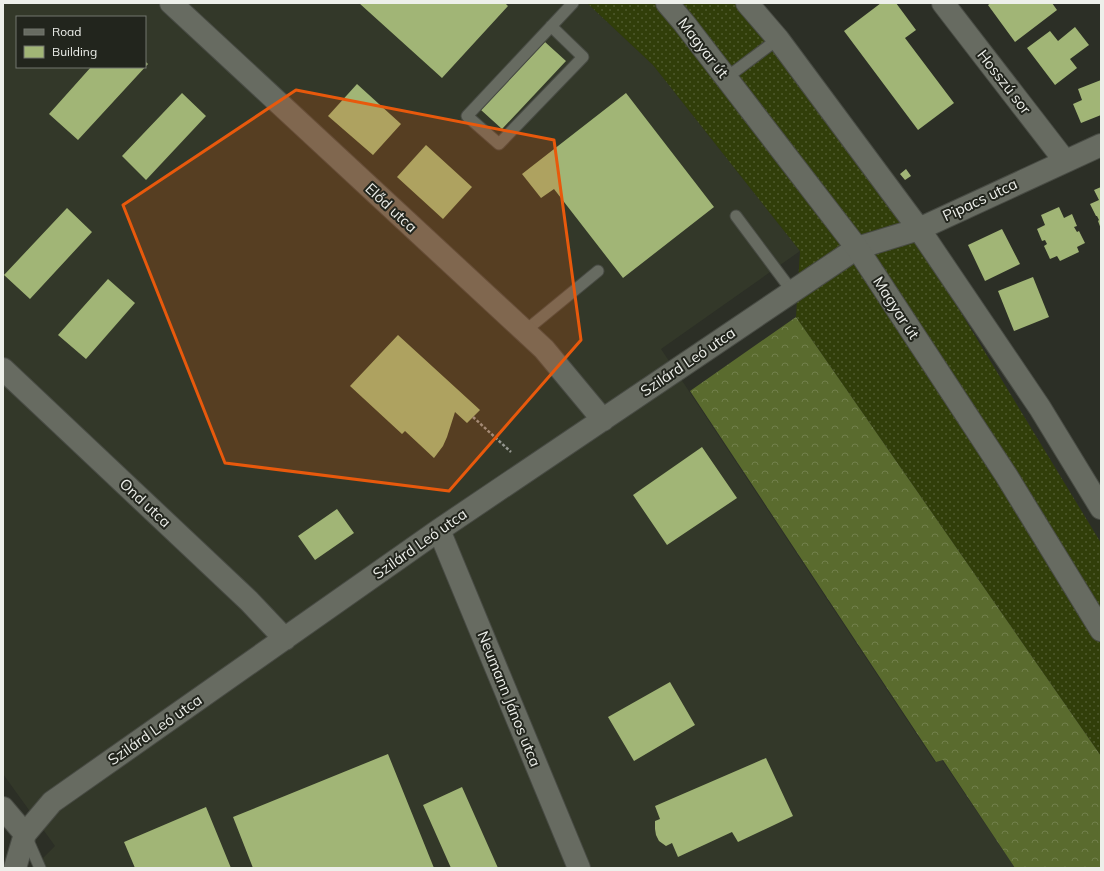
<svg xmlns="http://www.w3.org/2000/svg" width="1104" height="871" font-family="Mulish,sans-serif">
<defs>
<pattern id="grass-dots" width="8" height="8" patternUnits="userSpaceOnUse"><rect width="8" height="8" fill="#313e0a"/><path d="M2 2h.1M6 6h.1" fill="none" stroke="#4f5a2e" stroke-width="1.8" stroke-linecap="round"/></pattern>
<pattern id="forest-crowns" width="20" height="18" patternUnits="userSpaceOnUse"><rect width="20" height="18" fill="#5a6b2e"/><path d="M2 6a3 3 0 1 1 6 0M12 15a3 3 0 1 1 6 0" fill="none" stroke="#72804c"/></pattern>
</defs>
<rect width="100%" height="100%" fill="#2c2f26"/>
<path fill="#333829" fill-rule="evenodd" d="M 3,3 L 587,3 L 653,65 L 800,251 L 661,349 L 935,762 L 942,760 L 1015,868 L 39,868 L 42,859 L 55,846 L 3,774 ZM 17,17 L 145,17 L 145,67 L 17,67 Z"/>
<path fill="url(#grass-dots)" d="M 587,3 L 738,3 L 918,242 L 1101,543 L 1101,756 L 796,317 L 800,251 L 653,65 Z"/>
<path fill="url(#forest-crowns)" d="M 796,317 L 1101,756 L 1101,868 L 1015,868 L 943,760 L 936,762 L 690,391 Z"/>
<path fill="#a1b576" d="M 359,3 L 505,3 L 508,6 L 442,78 Z
M 881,3 L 896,3 L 916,30 L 905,38 L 954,103 L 918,130 L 844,31 Z
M 991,3 L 1052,3 L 1057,10 L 1015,42 L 988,5 Z
M 1075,27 L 1089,45 L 1070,59 L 1077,68 L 1055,85 L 1027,48 L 1050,31 L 1058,41 Z
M 545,42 L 566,61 L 502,129 L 481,110 Z
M 145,61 L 148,64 L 78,140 L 49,114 L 91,67 L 145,67 Z
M 1101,80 L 1101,115 L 1081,123 L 1073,104 L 1082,100 L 1078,89 Z
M 357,84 L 401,124 L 373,155 L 328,116 Z
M 182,93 L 206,116 L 146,180 L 122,156 Z
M 626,93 L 714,207 L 623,278 L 554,189 L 541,198 L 522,174 Z
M 426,145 L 472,187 L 443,219 L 397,177 Z
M 906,169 L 911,176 L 905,180 L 900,174 Z
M 1101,187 L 1101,229 L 1098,221 L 1099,220 L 1097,216 L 1096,216 L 1090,204 L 1099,200 L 1094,190 Z
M 1059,207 L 1064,218 L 1072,214 L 1077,226 L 1074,227 L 1077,232 L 1079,231 L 1085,243 L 1077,247 L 1079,252 L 1060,261 L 1057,256 L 1050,259 L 1044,246 L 1047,244 L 1045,240 L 1042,241 L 1037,229 L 1045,225 L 1041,215 Z
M 67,208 L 92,232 L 30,299 L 4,275 Z
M 1002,229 L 1020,264 L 985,281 L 968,245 Z
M 1033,277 L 1049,317 L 1014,331 L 998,291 Z
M 108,279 L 135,303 L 86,359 L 58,335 Z
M 398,335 L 480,410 L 467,423 L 455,412 L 447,437 L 443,446 L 434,458 L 405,431 L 402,434 L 350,386 Z
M 702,447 L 737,498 L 667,545 L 633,495 Z
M 337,509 L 354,533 L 315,560 L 298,536 Z
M 670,682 L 695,725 L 634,761 L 608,717 Z
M 388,754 L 434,868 L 253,868 L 233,817 Z
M 766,758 L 793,816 L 738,842 L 732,832 L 678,857 L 672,843 L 666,846 L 659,841 L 656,835 L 655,829 L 655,821 L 660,819 L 655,806 Z
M 462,787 L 498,868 L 451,868 L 423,805 Z
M 206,807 L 231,868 L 135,868 L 124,842 Z"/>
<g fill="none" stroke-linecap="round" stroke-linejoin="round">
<g stroke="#484b44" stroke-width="13">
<path id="service" d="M 551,26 L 583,57 L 499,144 L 467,116 L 573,3
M 726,78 L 778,39
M 736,216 L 792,291
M 525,331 L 598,271
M 26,836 L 40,868"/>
</g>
<g stroke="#484b44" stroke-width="24">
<path id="minor" d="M 171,3 L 544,349 L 603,420
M 747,3 L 778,39 L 919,229 L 1040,408 L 1101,508
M 943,3 L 1065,161
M 3,369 L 249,601 L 285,639
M 439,530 L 579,868
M 3,808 L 25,834
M 15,868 L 25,834 L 52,802 L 439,530 L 857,248 L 919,229 L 1101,145"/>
</g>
<g stroke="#484b44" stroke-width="24">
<path id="tertiary" d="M 667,3 L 684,23 L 857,248 L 1006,475 L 1101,630"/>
</g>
<path stroke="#959790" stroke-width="2.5" stroke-dasharray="3 2" stroke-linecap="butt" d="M 473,417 L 511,452"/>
<use href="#service" stroke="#676b61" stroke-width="11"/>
<use href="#minor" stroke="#676b61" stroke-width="22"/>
<use href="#tertiary" stroke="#676b61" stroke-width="22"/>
</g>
<path fill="#e8590c" fill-opacity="0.2" stroke="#e8590c" stroke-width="3" stroke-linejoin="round" d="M 296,90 L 554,140 L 581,340 L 449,491 L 225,463 L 123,205 Z"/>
<g text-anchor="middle" stroke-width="4" stroke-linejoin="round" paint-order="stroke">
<g font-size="15" fill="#edefea" stroke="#22251d">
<text transform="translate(703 48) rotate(52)" y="5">Magyar út</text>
<text transform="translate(1004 82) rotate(52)" y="5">Hosszú sor</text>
<text transform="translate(980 200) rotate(-25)" y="5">Pipacs utca</text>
<text transform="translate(391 208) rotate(43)" y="5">Előd utca</text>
<text transform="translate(896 308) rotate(57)" y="5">Magyar út</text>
<text transform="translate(688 362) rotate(-34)" y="5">Szilárd Leó utca</text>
<text transform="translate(145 503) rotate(43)" y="5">Ond utca</text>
<text transform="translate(420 544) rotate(-35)" y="5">Szilárd Leó utca</text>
<text transform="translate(509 699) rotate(68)" y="5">Neumann János utca</text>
<text transform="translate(155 730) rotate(-35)" y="5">Szilárd Leó utca</text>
</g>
</g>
<rect width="1104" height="871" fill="none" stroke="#edefea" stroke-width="8"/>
<rect x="16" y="16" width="130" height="52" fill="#22251d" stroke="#73766f"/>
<rect x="24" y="29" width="20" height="6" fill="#676b61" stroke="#73766f"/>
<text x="52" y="36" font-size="12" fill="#edefea">Road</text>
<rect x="24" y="46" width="20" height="12" fill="#a1b576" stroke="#73766f"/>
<text x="52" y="56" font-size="12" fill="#edefea">Building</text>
</svg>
